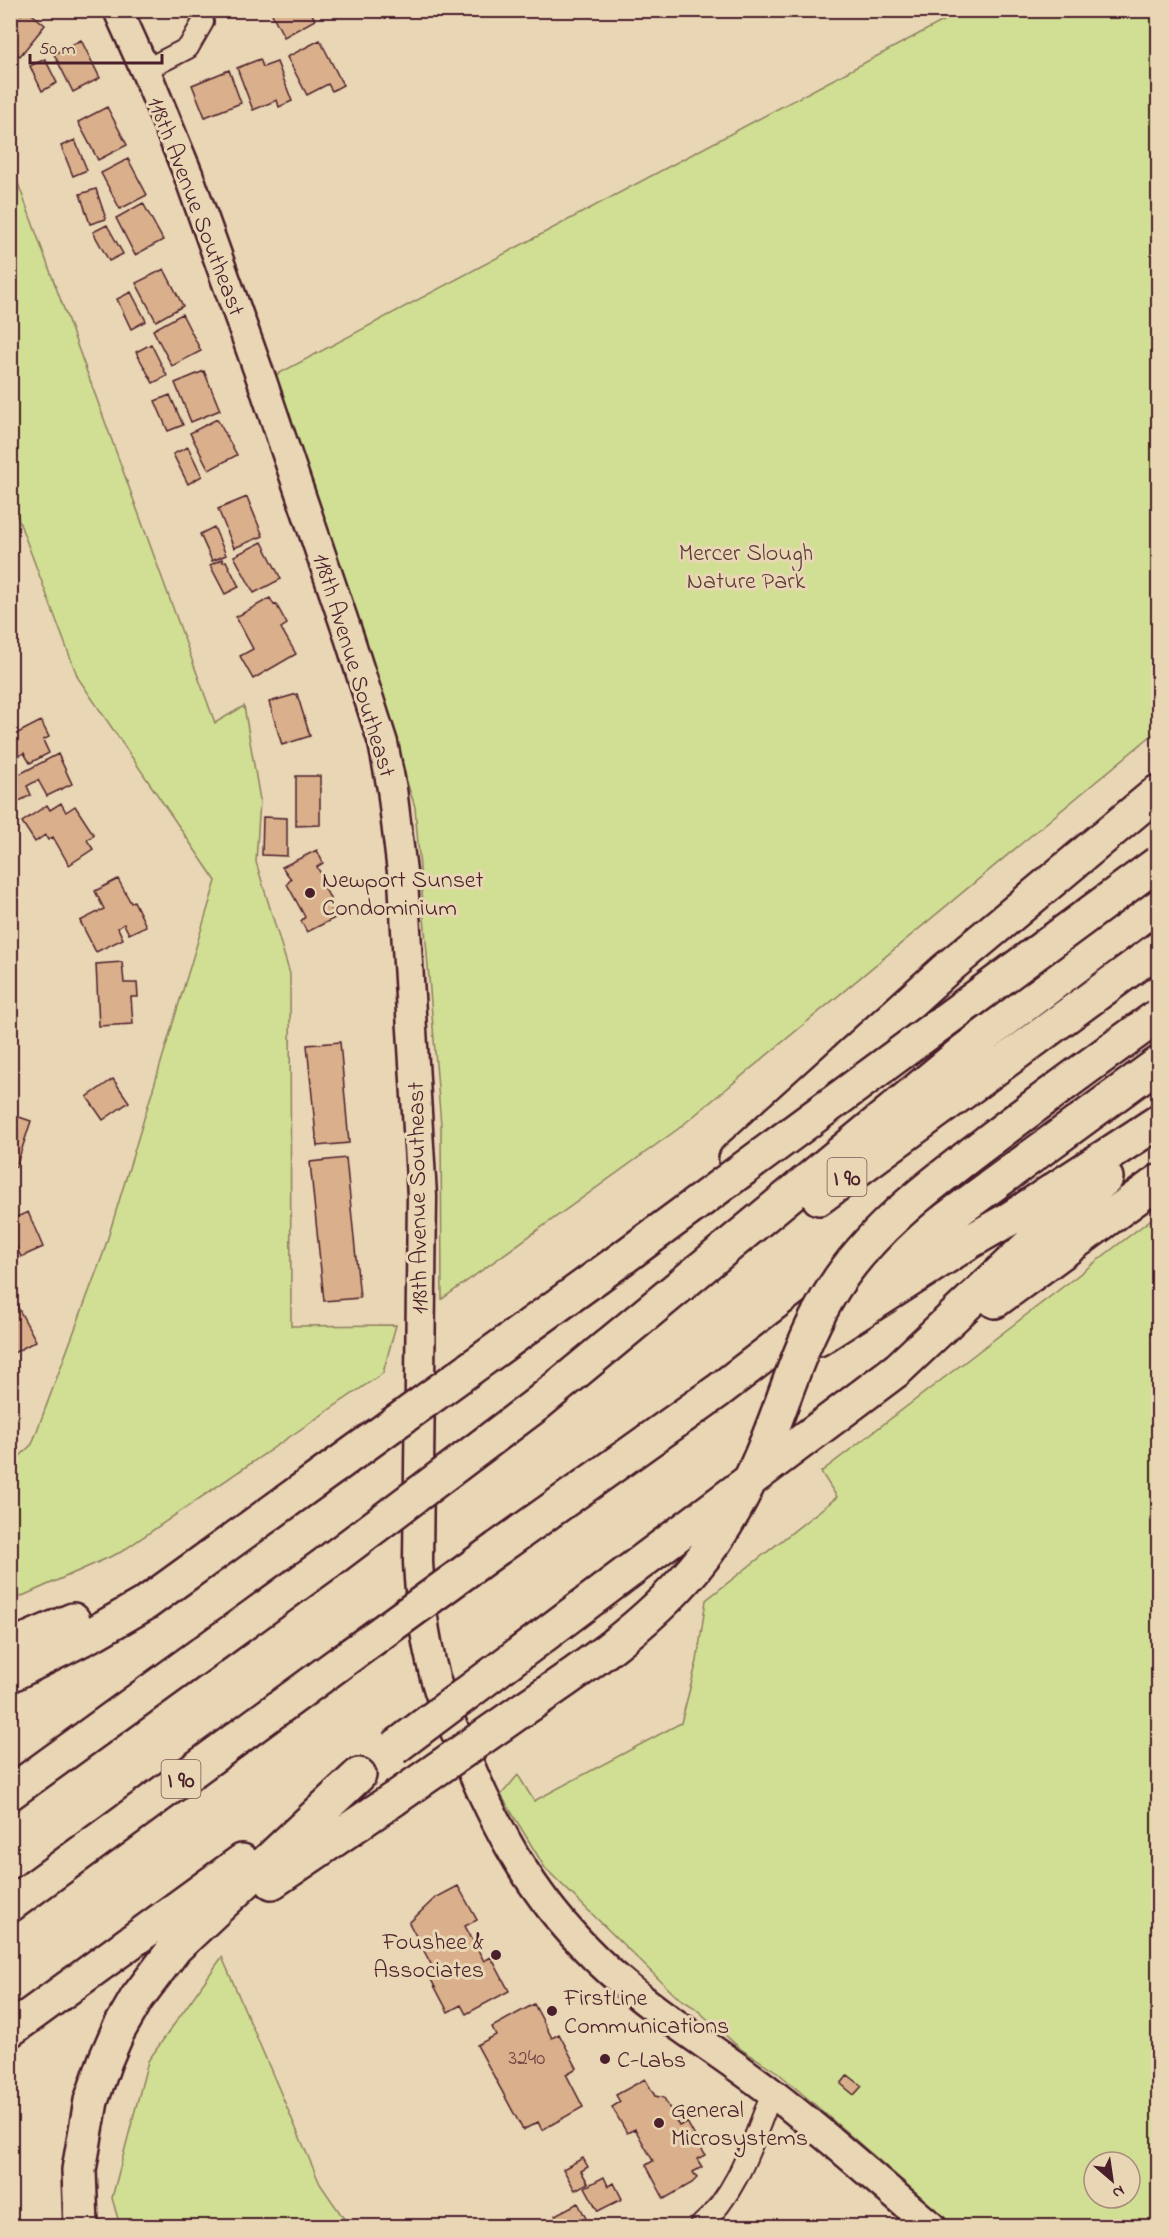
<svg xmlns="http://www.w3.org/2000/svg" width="1169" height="2237" font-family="'Indie Flower',sans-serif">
<rect width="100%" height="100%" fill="#e9d6b4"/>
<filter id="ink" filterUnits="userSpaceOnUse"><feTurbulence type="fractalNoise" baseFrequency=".0167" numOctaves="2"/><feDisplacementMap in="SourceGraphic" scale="12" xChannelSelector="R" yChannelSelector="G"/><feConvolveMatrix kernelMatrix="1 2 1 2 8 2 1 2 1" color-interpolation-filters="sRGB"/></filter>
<g filter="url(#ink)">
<path fill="#d0df93" stroke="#8d7f5f" stroke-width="1.5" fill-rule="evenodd" d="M 962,11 L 1158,11 L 1158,730 L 678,1129 L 442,1299 L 441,1125 L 415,807 L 276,375 Z
M 11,164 L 215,723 L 244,706 L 260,800 L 256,862 L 290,974 L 291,1326 L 396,1325 L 383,1373 L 121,1552 L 11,1601 L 11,1465 L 32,1444 L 103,1254 L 216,881 L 78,678 L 11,500 Z
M 1158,1214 L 1158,2226 L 955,2226 L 776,2071 L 742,2050 L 695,2008 L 676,1996 L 545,1868 L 501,1795 L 518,1775 L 534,1801 L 681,1723 L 697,1661 L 706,1600 L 837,1497 L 821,1472 ZM 1094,2162 L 1130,2162 L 1130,2198 L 1094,2198 Z
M 222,1957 L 320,2184 L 349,2226 L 120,2226 L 112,2198 L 148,2061 Z"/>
<path fill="#daaf8b" stroke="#4a1f2b" stroke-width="1.5" d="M 10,10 L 17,10 L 21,14 L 24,10 L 27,10 L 45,25 L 20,56 L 10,48 Z
M 270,10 L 310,10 L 315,20 L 284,37 Z
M 81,40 L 100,78 L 73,92 L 54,54 Z
M 320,40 L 343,85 L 332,91 L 328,84 L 307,95 L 287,57 Z
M 45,59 L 57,83 L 42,91 L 30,66 Z
M 260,59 L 263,67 L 277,62 L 292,101 L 279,107 L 277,100 L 253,110 L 237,68 Z
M 229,70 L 241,103 L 205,117 L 192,85 Z
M 107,107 L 127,145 L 98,160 L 78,122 Z
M 75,140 L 87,170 L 73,176 L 61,146 Z
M 128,159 L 147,195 L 120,209 L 101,173 Z
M 96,189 L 106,219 L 90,224 L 80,194 Z
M 143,203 L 163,240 L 135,255 L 116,218 Z
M 107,225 L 123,254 L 109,261 L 93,232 Z
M 164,269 L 183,306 L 156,321 L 136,283 Z
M 131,292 L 146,321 L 131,329 L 117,299 Z
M 182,314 L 201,351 L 172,366 L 153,330 Z
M 151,344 L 167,376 L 153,383 L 136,352 Z
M 204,371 L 220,410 L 191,422 L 175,383 Z
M 170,395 L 183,425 L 168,431 L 155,401 Z
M 217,419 L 237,455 L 209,470 L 190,433 Z
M 188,447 L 202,476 L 188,484 L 173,454 Z
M 247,497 L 263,536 L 234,548 L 218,509 Z
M 214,527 L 226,555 L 212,561 L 200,534 Z
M 262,542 L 281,579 L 254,593 L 234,556 Z
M 222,559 L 223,562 L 226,561 L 239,587 L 225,594 L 210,565 Z
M 270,598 L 274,605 L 276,604 L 287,624 L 281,628 L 296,654 L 253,679 L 240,656 L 253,649 L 236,617 Z
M 297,694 L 310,736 L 282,745 L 269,702 Z
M 41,721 L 49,737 L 43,740 L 49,753 L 30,763 L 24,753 L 14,758 L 10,751 L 10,737 Z
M 58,754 L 72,784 L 47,796 L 38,780 L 27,786 L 31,795 L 10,806 L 10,779 Z
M 296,776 L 320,776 L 320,825 L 296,826 Z
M 61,803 L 66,812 L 75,806 L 94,835 L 87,840 L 93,849 L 69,865 L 53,837 L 48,840 L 45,835 L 35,842 L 22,822 L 47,805 L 50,810 Z
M 263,817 L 287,818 L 287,856 L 262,855 Z
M 317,850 L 323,863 L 317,867 L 326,883 L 323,885 L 332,902 L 328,904 L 337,917 L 307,932 L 301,921 L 305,917 L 287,884 L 291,879 L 282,867 Z
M 118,879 L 131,903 L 134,901 L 146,926 L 129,934 L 124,924 L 118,928 L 123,939 L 96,952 L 80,921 L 104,909 L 95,891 Z
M 122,962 L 124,983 L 137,983 L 138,997 L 131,997 L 133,1024 L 99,1026 L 96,964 Z
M 340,1042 L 349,1143 L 317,1146 L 307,1045 Z
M 113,1079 L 129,1102 L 103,1120 L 87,1097 Z
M 10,1114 L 31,1121 L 16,1167 L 10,1165 Z
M 346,1158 L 360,1298 L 324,1301 L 310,1162 Z
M 28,1212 L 43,1247 L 21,1257 L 14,1241 L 10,1243 L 10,1220 Z
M 16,1304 L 36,1341 L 10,1355 L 10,1307 Z
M 10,1390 L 16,1426 L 10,1427 Z
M 458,1886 L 477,1920 L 465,1926 L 484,1961 L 491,1957 L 509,1991 L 466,2014 L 461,2005 L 448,2012 L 426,1970 L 432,1966 L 409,1923 L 435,1898 Z
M 534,2004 L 552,2038 L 559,2034 L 577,2068 L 566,2074 L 583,2107 L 542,2130 L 538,2122 L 523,2130 L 477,2045 L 496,2035 L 492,2027 Z
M 848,2075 L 862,2086 L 854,2095 L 841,2084 Z
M 645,2079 L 655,2096 L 664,2098 L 679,2126 L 687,2122 L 705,2155 L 697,2159 L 702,2167 L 693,2172 L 697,2178 L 692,2183 L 664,2199 L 646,2165 L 653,2161 L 635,2129 L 627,2133 L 612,2107 L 620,2102 L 616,2095 Z
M 583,2158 L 588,2167 L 581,2171 L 588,2183 L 575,2190 L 563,2169 Z
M 604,2177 L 608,2186 L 614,2183 L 622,2199 L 598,2211 L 585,2187 Z
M 578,2203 L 590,2226 L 561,2226 L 555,2215 Z"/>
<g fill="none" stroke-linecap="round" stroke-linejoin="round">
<g stroke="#4a1f2b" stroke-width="24">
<path id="street" d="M 145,70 L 188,48 L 203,22
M 700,2226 C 739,2192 753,2139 772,2093"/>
</g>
<g stroke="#4a1f2b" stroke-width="33">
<path id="secondary" d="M 118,10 L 149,79 L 188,174 L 262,381 L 349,637 L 383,743 L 392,789 L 403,880 L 422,1196 L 418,1562 C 420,1604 426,1650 439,1691 C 446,1712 456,1733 465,1754 C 501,1840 538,1906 608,1970 C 658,2016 718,2051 771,2092 C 826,2134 878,2182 931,2226"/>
</g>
<g stroke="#4a1f2b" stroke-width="38">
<path id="highway" d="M 736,1159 L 944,971 L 1158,792
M 819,1198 L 1158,949
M 995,1301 L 1158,1182
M 818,1339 L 969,1242 L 1011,1218 L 1158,1122
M 898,1369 L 1039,1236 L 1106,1178
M 536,1405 L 964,1051 L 1158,904
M 498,1548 L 718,1391 L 856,1285 L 1158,1064
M 10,1647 L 73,1620
M 10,1675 L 96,1632 L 146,1603 L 334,1467
M 10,1793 L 328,1562
M 272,1882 L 394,1799
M 10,1905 L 352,1654
M 10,2030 L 242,1861
M 81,2226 L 79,2170 L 91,2101 L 105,2061 L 118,2031 L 137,1998 L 175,1948 L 359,1775"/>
</g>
<use href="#street" stroke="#e9d6b4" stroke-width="20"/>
<use href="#secondary" stroke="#e9d6b4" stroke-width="28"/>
<use href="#highway" stroke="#e9d6b4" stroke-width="33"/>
<g stroke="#4a1f2b" stroke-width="38" stroke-linecap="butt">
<path id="highway-bridge" d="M 334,1467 L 616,1263 L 1158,863
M 328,1562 L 536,1405
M 352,1654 L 498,1548
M 394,1748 L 898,1369
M 394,1799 C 436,1770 477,1741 519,1712 C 581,1670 644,1628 693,1570 C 726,1531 749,1487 768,1439 C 787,1392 801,1343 827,1299 C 865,1233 930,1185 991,1139 C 1046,1097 1102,1056 1158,1016"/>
</g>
<use href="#highway-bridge" stroke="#e9d6b4" stroke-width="33"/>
</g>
</g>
<g fill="#4a1f2b" stroke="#e9d6b4" stroke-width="2">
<circle cx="310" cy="893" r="6"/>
<circle cx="496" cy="1955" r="6"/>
<circle cx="552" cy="2011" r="6"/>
<circle cx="605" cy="2059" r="6"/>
<circle cx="659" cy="2123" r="6"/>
</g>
<g text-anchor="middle" stroke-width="6" stroke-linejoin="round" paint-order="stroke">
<g font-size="21" fill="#6e4343">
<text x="527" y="2064">3240</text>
</g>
<g fill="#e9d6b4" stroke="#7a5654" stroke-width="1.5">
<rect x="827.5" y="1158" width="39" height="38" rx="4.5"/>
<rect x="161.5" y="1760" width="39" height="38" rx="4.5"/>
</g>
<g font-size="22" font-weight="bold" fill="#4a1f2b">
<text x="847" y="1185">I 90</text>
<text x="181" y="1787">I 90</text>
</g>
<g font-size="24" fill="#4a1f2b" stroke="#e9d6b4">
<text transform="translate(197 206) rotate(69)" y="8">118th Avenue Southeast</text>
<text transform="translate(355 665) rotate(73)" y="8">118th Avenue Southeast</text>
<text transform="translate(417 1198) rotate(-91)" y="8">118th Avenue Southeast</text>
</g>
<g font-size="24" fill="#5e3c3b" stroke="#e9d6b4">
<text x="746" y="560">Mercer Slough<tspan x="746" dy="28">Nature Park</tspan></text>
</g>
<g font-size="24" fill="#4a1f2b" stroke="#e9d6b4" text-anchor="start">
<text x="322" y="887">Newport Sunset<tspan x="322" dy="28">Condominium</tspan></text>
<text x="484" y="1949" text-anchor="end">Foushee &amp;<tspan x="484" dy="28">Associates</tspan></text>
<text x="564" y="2005">FirstLine<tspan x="564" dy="28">Communications</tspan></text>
<text x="617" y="2067">C-Labs</text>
<text x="671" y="2117">General<tspan x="671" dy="28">Microsystems</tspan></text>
</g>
</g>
<rect width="1169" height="2237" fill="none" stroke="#e9d6b4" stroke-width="36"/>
<rect x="18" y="18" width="1133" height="2201" fill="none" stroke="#4a1f2b" stroke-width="2" filter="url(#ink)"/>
<g transform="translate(1112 2180) rotate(151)"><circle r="28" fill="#e9d6b4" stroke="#a98d7d" stroke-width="1.5"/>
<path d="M0-4.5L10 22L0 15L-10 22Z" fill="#4a1f2b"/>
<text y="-9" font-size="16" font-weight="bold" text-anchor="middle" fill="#4a1f2b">N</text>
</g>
<path d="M30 54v9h132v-9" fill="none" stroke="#4a1f2b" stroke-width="3"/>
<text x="39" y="54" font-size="18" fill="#4a1f2b" stroke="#e9d6b4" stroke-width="4.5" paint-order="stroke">50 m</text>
</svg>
